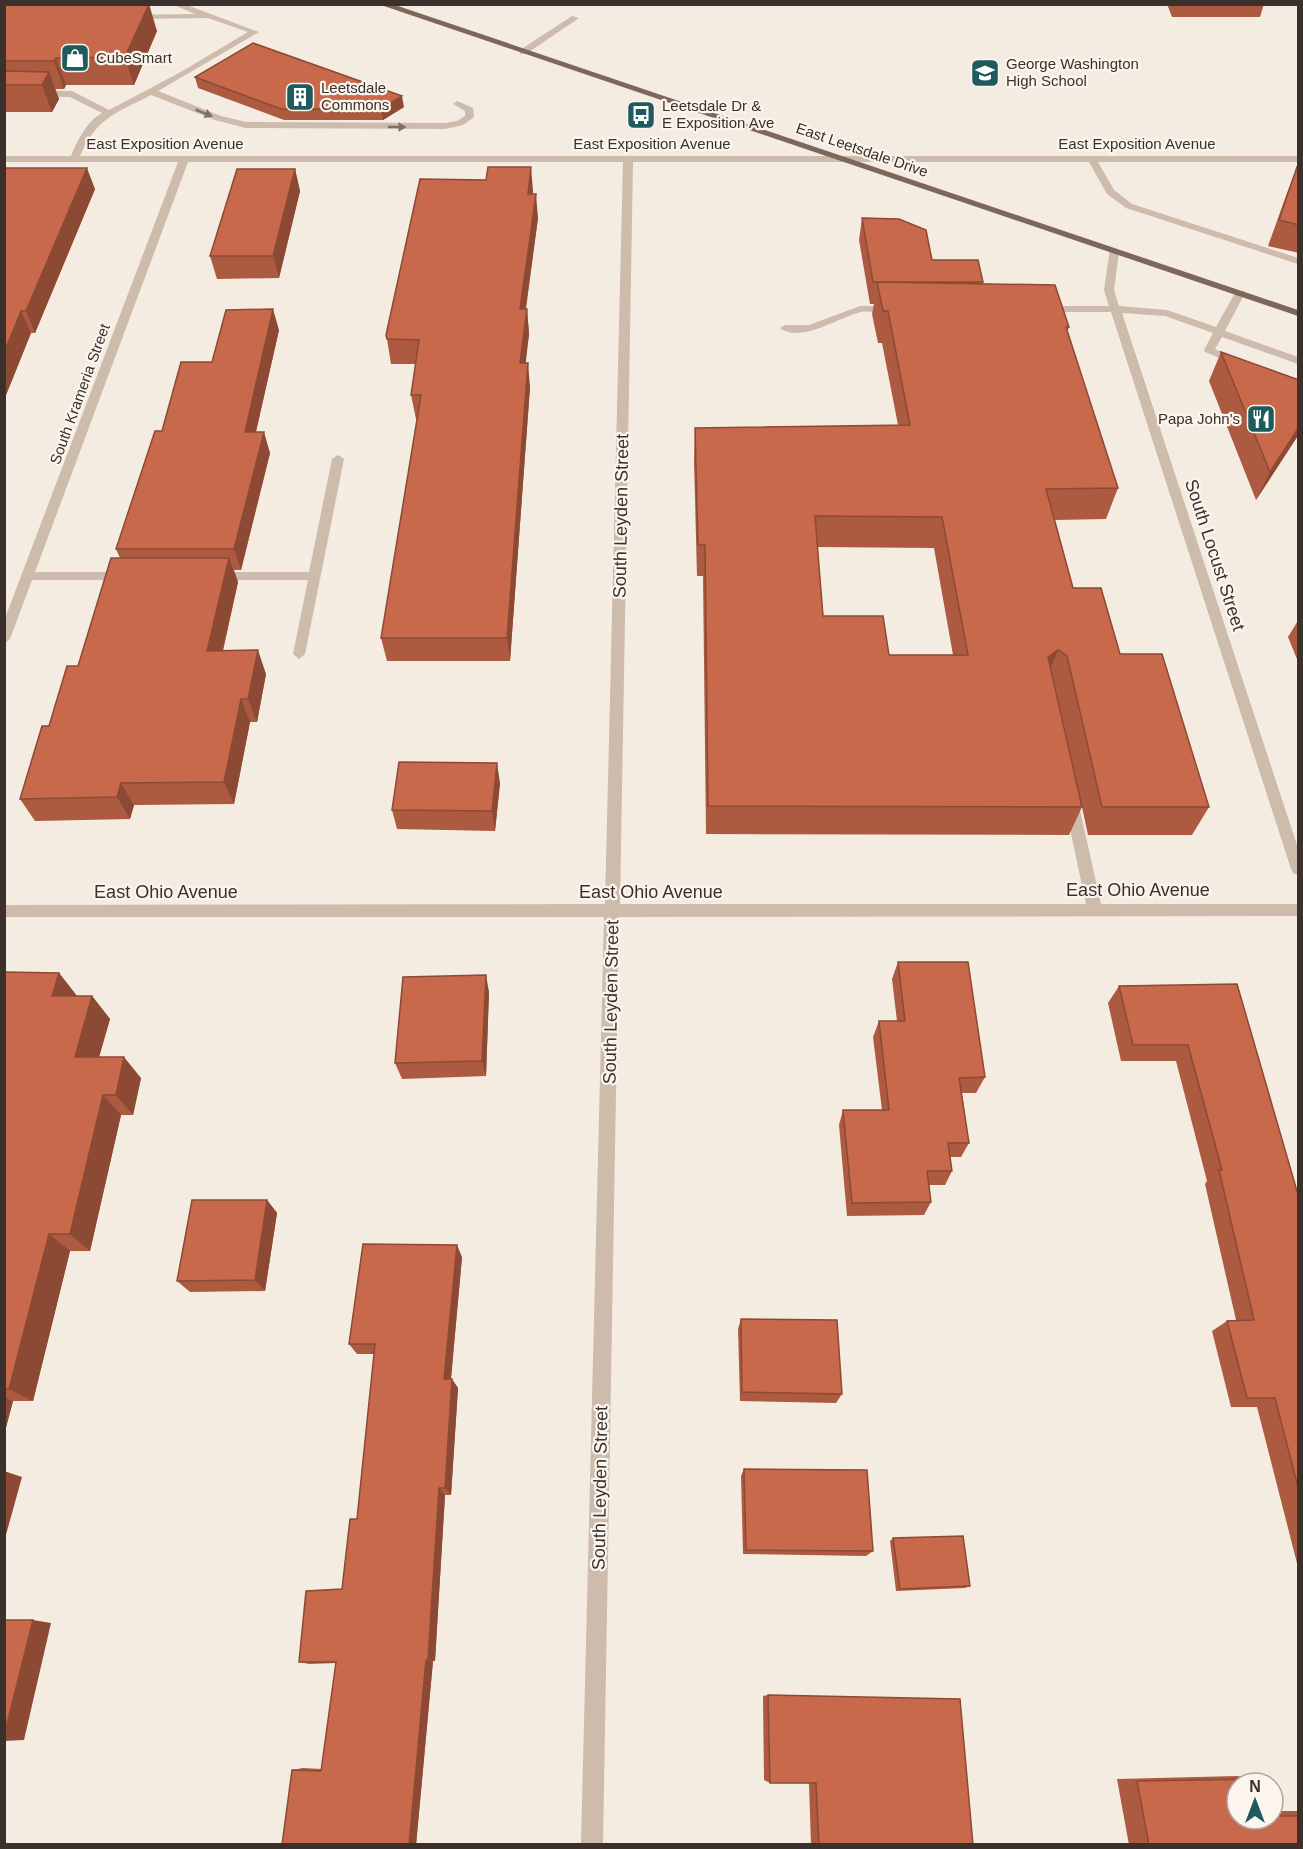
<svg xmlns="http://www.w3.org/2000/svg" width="1303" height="1849" font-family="Arial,sans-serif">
<rect width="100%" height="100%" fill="#f4ebe1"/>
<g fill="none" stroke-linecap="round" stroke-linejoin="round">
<path fill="#cdbbac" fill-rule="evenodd" d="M 171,4 L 184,4 L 259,32 L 158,91 L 221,116 L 246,122 L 445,123 L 457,121 L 465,116 L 465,111 L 453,104 L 457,101 L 473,108 L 474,117 L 463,125 L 445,129 L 246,128 L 215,120 L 151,95 C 115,114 97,117 80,156 L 1298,156 L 1298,162 L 1098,162 L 1114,190 L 1132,204 L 1298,258 L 1298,264 L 1126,208 L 1107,194 L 1089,162 L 633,162 L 620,904 L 1086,904 L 1064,801 L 1066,797 L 1076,797 L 1078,801 L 1101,904 L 1298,904 L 1298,916 L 619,917 L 603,1844 L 581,1844 L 604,917 L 4,917 L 4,905 L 605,904 L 623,162 L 188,162 L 35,572 L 124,572 L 130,576 L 124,580 L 32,580 L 10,639 L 4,644 L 4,621 L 178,162 L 4,162 L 4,156 L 71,156 C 77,141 87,121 102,113 L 70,97 L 4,96 L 4,90 L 72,91 L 109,110 L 179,73 L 248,32 L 208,18 L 132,19 L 128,17 L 132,15 L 195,14 Z
M 572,16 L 579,18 L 526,54 L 520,54 L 520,50 Z
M 1110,249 L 1119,251 L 1114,290 L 1119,306 L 1167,310 L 1216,327 L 1236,291 L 1244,291 L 1245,293 L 1225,331 L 1298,357 L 1298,364 L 1222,337 L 1215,349 L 1243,362 L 1242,364 L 1234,364 L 1205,352 L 1204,350 L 1213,333 L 1165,316 L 1122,313 L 1298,848 L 1298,875 L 1293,873 L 1291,869 L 1111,312 L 1042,312 L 1037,309 L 1042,306 L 1109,306 L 1104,290 Z
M 860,306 L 892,306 L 897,309 C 888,316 872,310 861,312 C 839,317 800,344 780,328 L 785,325 L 809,325 Z
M 338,455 L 344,459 L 305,654 L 299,659 L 293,654 L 308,580 L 217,580 L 211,576 L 217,572 L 309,572 L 332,459 Z"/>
<path fill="#7d675c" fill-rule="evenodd" d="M 378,4 L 392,4 L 1298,310 L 1298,316 Z"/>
</g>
<path fill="#ac5a40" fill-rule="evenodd" d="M 4,4 L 157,31 L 134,85 L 66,85 L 64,89 L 55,89 L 59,99 L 52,112 L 4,112 Z
M 1167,4 L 1264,4 L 1260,17 L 1172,17 Z
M 195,77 L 404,107 L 383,120 L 284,120 L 198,88 Z
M 1297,167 L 1299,168 L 1299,253 L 1268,246 L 1287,193 Z
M 4,168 L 95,189 L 35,333 L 31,333 L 4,400 Z
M 295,169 L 300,191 L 279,278 L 217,279 L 210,256 Z
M 533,191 L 532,194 L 538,218 L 526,309 L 527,309 L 529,334 L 525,363 L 530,387 L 510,661 L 387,661 L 381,638 L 417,419 L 416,419 L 411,395 L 416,364 L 391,364 L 387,339 Z
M 862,218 L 932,260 L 983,282 L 982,284 L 1069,327 L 1067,332 L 1118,488 L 1106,519 L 1055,520 L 1073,588 L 1120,654 L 1209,807 L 1192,835 L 1088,835 L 1082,807 L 1069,835 L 706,834 L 703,576 L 697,576 L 694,460 L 695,428 L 898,425 L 882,343 L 878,343 L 872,314 L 874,304 L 870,304 L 859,240 ZM 817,547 L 934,548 L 953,655 L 889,655 L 823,616 ZM 1055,686 L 1055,687 L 1075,776 Z
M 279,330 L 256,432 L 270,453 L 241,570 L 234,570 L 238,582 L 223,651 L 266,674 L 257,722 L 250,722 L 234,804 L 134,805 L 130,819 L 35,821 L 20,799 L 49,726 L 78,666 L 120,558 L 116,549 L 212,362 Z
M 1221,352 L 1299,380 L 1299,434 L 1256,500 L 1209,381 Z
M 1299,619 L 1299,664 L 1288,637 Z
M 500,783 L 495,831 L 397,829 L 392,810 Z
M 898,962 L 985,1077 L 976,1093 L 962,1093 L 969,1143 L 961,1157 L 950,1157 L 952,1171 L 945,1185 L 929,1185 L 931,1202 L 924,1215 L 847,1216 L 839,1125 L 843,1110 L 882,1110 L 873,1037 L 879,1021 L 897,1021 L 892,979 Z
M 4,972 L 59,973 L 77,996 L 92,996 L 110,1019 L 99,1057 L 141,1078 L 133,1115 L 121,1115 L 90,1251 L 70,1251 L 33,1401 L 13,1401 L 4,1435 Z
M 1237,984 L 1299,1198 L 1299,1571 L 1257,1407 L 1231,1407 L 1212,1331 L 1227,1321 L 1236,1320 L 1205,1184 L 1207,1181 L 1176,1061 L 1121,1061 L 1108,1003 L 1119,986 Z
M 489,992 L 486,1076 L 402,1079 L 395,1063 Z
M 267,1200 L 277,1213 L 265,1291 L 190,1292 L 177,1281 Z
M 462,1257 L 451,1379 L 458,1388 L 451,1495 L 445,1495 L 435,1661 L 433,1661 L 416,1845 L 292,1770 L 303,1768 L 322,1769 L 336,1663 L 309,1664 L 299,1662 L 342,1589 L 357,1519 L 374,1354 L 357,1354 L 349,1344 Z
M 741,1319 L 842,1394 L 836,1403 L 740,1401 L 738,1329 Z
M 744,1469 L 873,1551 L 866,1556 L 743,1554 L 741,1476 Z
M 893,1538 L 970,1586 L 965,1588 L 896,1591 L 890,1541 Z
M 768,1695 L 973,1845 L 811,1845 L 809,1783 L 770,1783 L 764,1780 L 763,1696 Z
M 1237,1776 L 1262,1779 L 1237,1783 L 1273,1819 L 1273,1811 L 1299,1811 L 1299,1845 L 1129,1845 L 1117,1779 Z"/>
<path fill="#8c4a34" d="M 149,4 L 157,31 L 134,85 L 125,57 Z
M 56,58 L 66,85 L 64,89 L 54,61 Z
M 49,72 L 59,99 L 52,112 L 42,85 Z
M 402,96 L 404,107 L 383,120 L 381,109 Z
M 531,167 L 533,191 L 530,218 L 528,194 Z
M 87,168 L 95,189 L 35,333 L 26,311 Z
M 295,169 L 300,191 L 279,278 L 273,256 Z
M 536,194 L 538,218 L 522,334 L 520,309 Z
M 273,309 L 279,330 L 251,453 L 245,432 Z
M 527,309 L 529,334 L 523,387 L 520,363 Z
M 21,311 L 31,333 L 4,400 L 4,353 Z
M 528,363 L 530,387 L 510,661 L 507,638 Z
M 1299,427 L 1299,434 L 1256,500 L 1270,472 Z
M 264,432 L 270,453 L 241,570 L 234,549 Z
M 229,558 L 238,582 L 217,675 L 207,651 Z
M 258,650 L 266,674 L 257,722 L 248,699 Z
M 1058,650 L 1046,680 L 1048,657 Z
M 241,699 L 250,722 L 234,804 L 224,782 Z
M 497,763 L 500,783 L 495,831 L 492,811 Z
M 121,783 L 134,805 L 130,819 L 117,797 Z
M 59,973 L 77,996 L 71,1018 L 52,996 Z
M 486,975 L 489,992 L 486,1076 L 482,1061 Z
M 92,996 L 110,1019 L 93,1078 L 75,1057 Z
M 124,1057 L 141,1078 L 133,1115 L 116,1095 Z
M 103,1095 L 121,1115 L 90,1251 L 70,1234 Z
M 267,1200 L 277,1213 L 265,1291 L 255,1280 Z
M 49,1234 L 70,1251 L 33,1401 L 9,1389 Z
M 457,1245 L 462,1257 L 450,1388 L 444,1379 Z
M 452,1379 L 458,1388 L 451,1495 L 445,1488 Z
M 4,1397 L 13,1401 L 4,1435 Z
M 4,1471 L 22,1477 L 4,1542 Z
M 439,1488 L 445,1495 L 435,1661 L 428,1660 Z
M 33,1620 L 51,1623 L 24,1740 L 4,1741 L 4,1736 Z
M 426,1660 L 433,1661 L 416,1845 L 409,1845 Z"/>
<path fill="#c8694b" stroke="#8c4a34" stroke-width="1.5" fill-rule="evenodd" d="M 4,4 L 36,5 L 149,4 L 125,57 L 56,58 L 54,61 L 4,61 Z
M 253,43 L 402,96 L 381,109 L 281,109 L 195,77 Z
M 4,71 L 49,72 L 42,85 L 4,85 Z
M 488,167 L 531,167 L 528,194 L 536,194 L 520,309 L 527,309 L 520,363 L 528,363 L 507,638 L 381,638 L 421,395 L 411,395 L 419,340 L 387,339 L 386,335 L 420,179 L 486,180 Z
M 1297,167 L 1299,168 L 1299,225 L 1279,220 Z
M 4,168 L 87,168 L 26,311 L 21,311 L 4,353 Z
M 237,169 L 295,169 L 273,256 L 210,256 Z
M 862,218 L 899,219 L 926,230 L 932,260 L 978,260 L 983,282 L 873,282 Z
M 877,282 L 1055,285 L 1069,327 L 1066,327 L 1118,488 L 1046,489 L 1073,588 L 1101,588 L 1120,654 L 1162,654 L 1209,807 L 1102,807 L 1067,656 L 1058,650 L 1048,657 L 1082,807 L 708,806 L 705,545 L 698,545 L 695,428 L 910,425 L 888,311 L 883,311 ZM 815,516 L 942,517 L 968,655 L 889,655 L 883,616 L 823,616 Z
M 273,309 L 245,432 L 264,432 L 234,549 L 116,549 L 155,431 L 162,431 L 181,362 L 212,362 L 226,310 Z
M 1221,352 L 1299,380 L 1299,427 L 1270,472 Z
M 111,558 L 229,558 L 207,651 L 258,650 L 248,699 L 241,699 L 224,782 L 121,783 L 117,797 L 20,799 L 42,726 L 49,726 L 67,666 L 78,666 Z
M 399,762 L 497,763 L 492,811 L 392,810 Z
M 898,962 L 968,962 L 985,1077 L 959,1078 L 969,1143 L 948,1143 L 952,1171 L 927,1171 L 931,1202 L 852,1203 L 843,1110 L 889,1110 L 879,1021 L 905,1021 Z
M 4,972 L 59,973 L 52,996 L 92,996 L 75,1057 L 124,1057 L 116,1095 L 103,1095 L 70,1234 L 49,1234 L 9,1389 L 4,1389 Z
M 486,975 L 482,1061 L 395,1063 L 403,977 Z
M 1237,984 L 1299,1198 L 1299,1491 L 1275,1398 L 1247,1398 L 1227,1321 L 1254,1320 L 1219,1170 L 1222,1170 L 1188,1045 L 1133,1045 L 1119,986 Z
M 192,1200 L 267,1200 L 255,1280 L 177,1281 Z
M 363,1244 L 457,1245 L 444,1379 L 452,1379 L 445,1488 L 439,1488 L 428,1660 L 426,1660 L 409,1845 L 282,1845 L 292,1770 L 321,1771 L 336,1662 L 299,1662 L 306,1591 L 342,1589 L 350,1519 L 357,1519 L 375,1344 L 349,1344 Z
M 741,1319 L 837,1320 L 842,1394 L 742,1392 Z
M 744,1469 L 867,1470 L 873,1551 L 746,1550 Z
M 963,1536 L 970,1586 L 900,1589 L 893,1538 Z
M 4,1620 L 33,1620 L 4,1736 Z
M 768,1695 L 960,1699 L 973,1845 L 819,1845 L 816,1783 L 770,1783 Z
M 1262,1779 L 1263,1783 L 1237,1783 L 1237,1819 L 1273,1819 L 1273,1816 L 1299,1816 L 1299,1845 L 1149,1845 L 1137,1781 Z"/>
<defs><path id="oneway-solid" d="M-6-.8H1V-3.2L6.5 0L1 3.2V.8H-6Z" transform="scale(1.5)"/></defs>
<g fill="#7d6f65">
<use href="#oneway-solid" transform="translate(204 113) rotate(22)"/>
<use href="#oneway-solid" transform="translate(397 127)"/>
</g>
<defs>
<g id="shop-square" transform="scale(1.5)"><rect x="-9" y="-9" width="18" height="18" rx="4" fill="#1f5a5e" stroke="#fbf5ee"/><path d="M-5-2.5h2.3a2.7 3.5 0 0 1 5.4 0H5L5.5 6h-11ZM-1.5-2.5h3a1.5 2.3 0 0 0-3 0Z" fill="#fff"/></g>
<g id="school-square" transform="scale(1.5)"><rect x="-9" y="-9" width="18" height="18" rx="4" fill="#1f5a5e" stroke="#fbf5ee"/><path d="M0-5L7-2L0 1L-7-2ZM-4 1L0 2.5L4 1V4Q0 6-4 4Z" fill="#fff"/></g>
<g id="building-square" transform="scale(1.5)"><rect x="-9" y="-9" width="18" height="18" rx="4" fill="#1f5a5e" stroke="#fbf5ee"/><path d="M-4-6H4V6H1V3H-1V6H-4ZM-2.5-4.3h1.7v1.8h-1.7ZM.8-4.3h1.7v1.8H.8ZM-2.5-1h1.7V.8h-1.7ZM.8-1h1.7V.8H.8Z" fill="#fff"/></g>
<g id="bus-square" transform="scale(1.5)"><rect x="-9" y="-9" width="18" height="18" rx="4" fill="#1f5a5e" stroke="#fbf5ee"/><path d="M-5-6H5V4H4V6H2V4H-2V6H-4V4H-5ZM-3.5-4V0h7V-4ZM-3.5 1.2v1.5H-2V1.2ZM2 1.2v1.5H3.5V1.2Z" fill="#fff"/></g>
<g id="restaurant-square" transform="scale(1.5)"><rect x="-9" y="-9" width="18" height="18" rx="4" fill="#1f5a5e" stroke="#fbf5ee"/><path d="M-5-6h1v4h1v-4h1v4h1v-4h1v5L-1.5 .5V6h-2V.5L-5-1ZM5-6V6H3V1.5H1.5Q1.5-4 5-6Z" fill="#fff"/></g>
</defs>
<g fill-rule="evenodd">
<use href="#shop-square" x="75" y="58"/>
<use href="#school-square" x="985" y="73"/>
<use href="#building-square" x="300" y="97"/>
<use href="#bus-square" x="641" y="115"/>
<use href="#restaurant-square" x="1261" y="419"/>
</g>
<g text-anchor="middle" stroke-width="4.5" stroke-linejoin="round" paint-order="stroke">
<g font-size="15" fill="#3b302b" stroke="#fbf5ee" text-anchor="start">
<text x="96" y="63">CubeSmart</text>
<text x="1006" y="69">George Washington<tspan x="1006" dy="17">High School</tspan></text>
<text x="321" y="93">Leetsdale<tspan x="321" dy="17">Commons</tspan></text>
<text x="662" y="111">Leetsdale Dr &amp;<tspan x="662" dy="17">E Exposition Ave</tspan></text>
<text x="1240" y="424" text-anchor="end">Papa John's</text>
</g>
<g font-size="15" fill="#3b302b" stroke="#fbf5ee">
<text x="165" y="149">East Exposition Avenue</text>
<text x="652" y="149">East Exposition Avenue</text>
<text x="1137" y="149">East Exposition Avenue</text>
<text transform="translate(862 150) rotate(19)" y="5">East Leetsdale Drive</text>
<text transform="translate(80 394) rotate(-70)" y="5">South Krameria Street</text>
</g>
<g font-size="18" fill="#3b302b" stroke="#fbf5ee">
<text transform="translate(621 516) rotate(-89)" y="6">South Leyden Street</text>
<text transform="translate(1215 555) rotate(72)" y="6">South Locust Street</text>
<text x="1138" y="896">East Ohio Avenue</text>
<text x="166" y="898">East Ohio Avenue</text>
<text x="651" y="898">East Ohio Avenue</text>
<text transform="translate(611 1002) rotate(-89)" y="6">South Leyden Street</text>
<text transform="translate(600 1488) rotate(-89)" y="6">South Leyden Street</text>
</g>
</g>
<rect width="1303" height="1849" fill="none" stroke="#3b302b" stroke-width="12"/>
<g transform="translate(1255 1801)"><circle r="28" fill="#fbf5ee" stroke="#aea6a0" stroke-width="1.5"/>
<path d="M0-4.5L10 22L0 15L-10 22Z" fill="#1f5a5e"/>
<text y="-9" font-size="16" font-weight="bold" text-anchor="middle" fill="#3b302b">N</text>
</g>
</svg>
